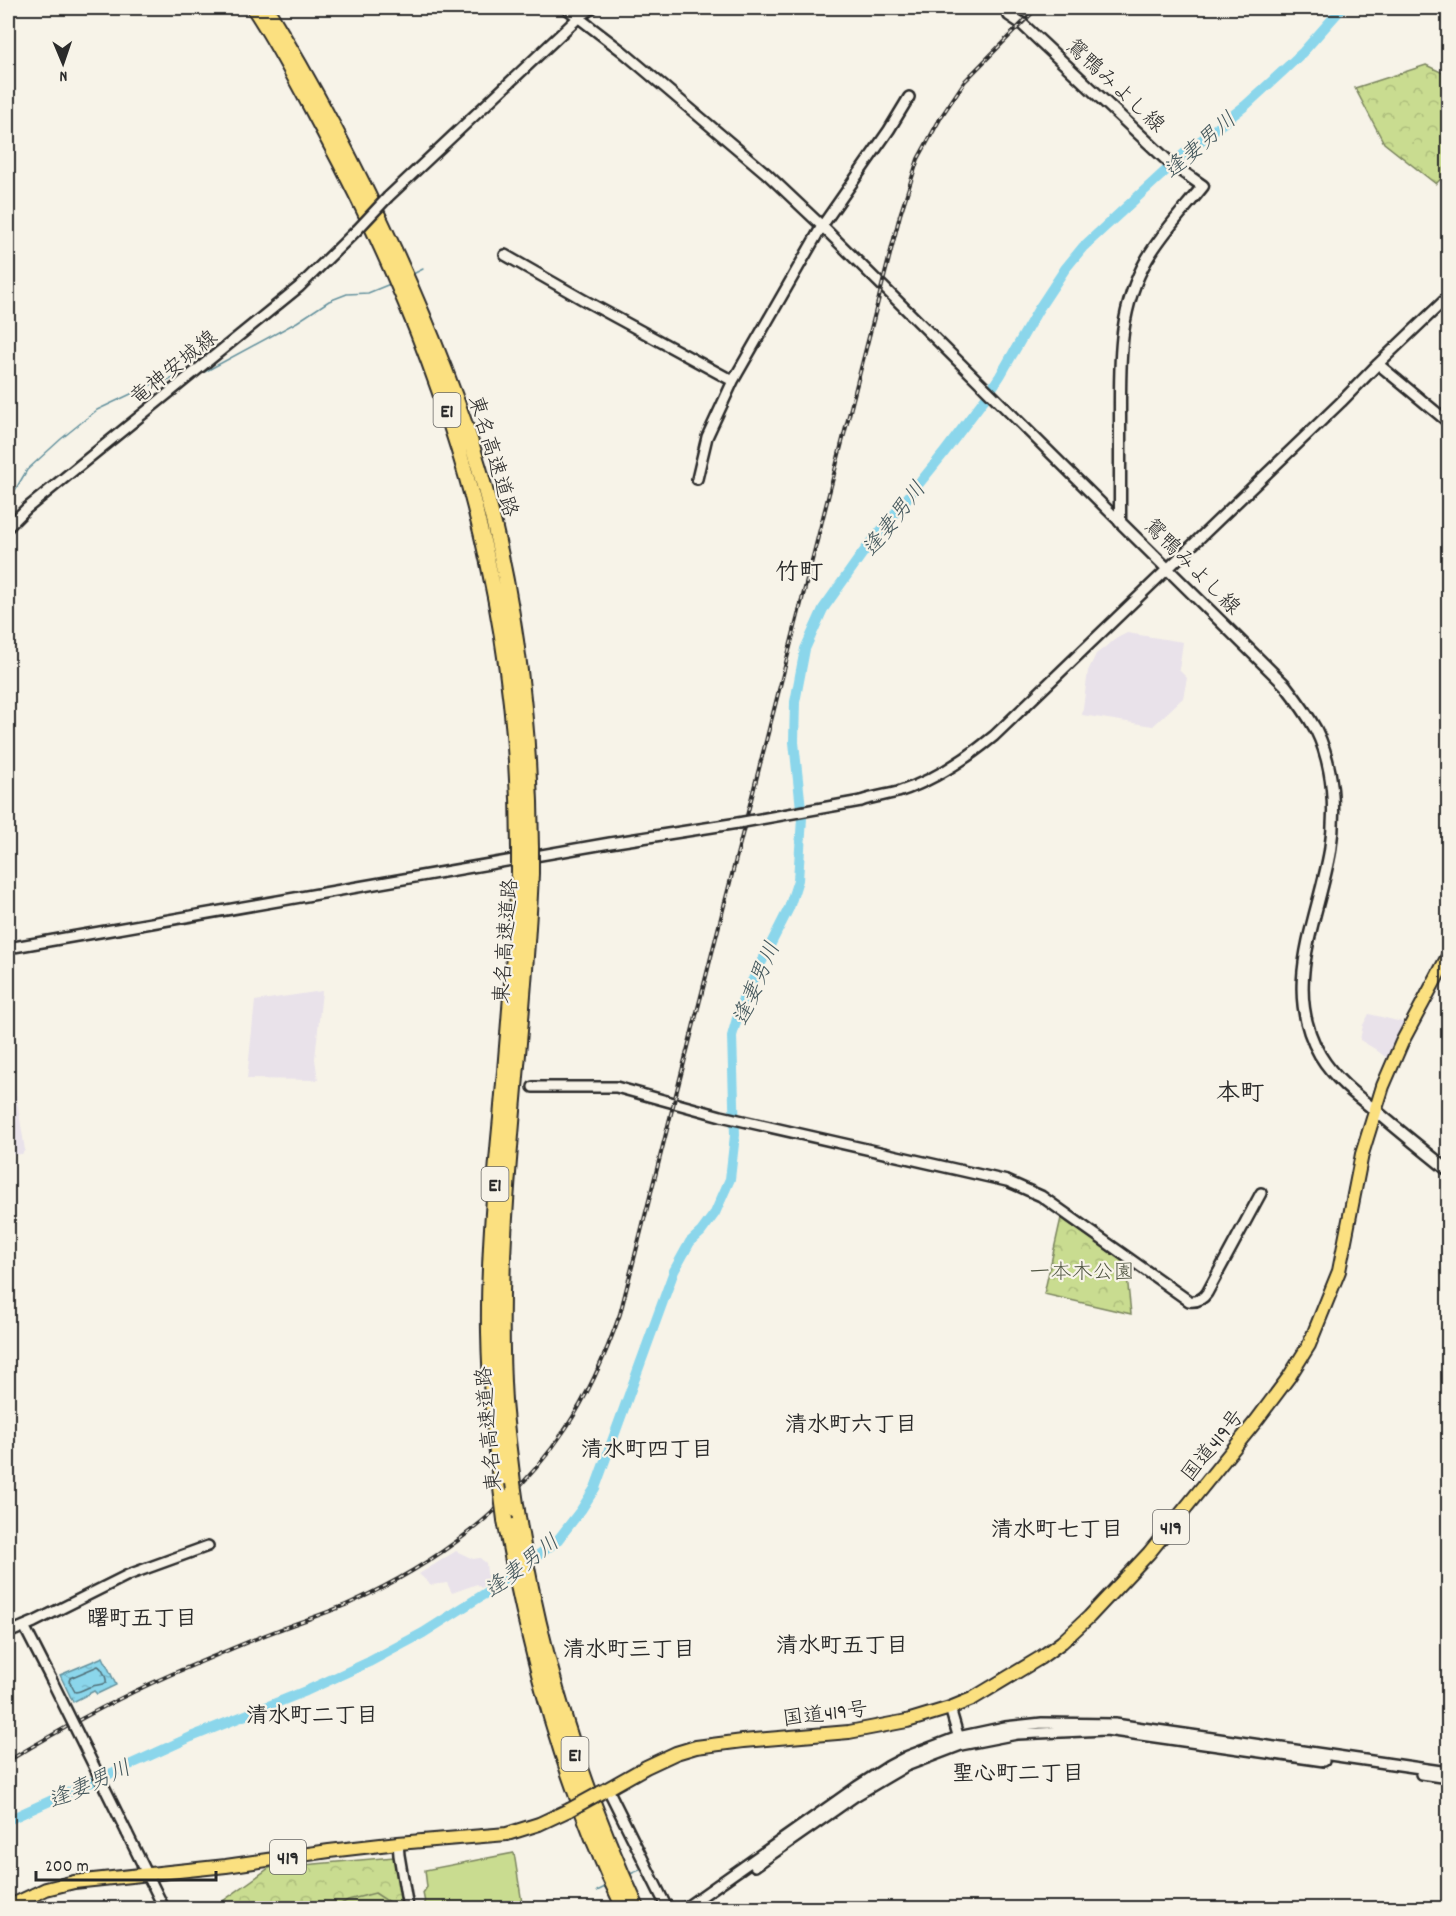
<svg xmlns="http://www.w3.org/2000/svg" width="1456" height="1916" font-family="Dekko,'Klee One',sans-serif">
<defs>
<pattern id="forest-crowns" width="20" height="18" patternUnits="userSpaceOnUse" patternTransform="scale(1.5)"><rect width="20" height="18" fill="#c9dc90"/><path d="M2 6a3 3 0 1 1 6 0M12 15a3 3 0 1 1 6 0" fill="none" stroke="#adbd7c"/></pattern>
<pattern id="water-ripples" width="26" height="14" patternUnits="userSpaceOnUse" patternTransform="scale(1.5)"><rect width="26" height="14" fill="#8bd6eb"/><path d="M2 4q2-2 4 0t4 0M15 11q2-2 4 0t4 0" fill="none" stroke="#78b8ca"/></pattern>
</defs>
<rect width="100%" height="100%" fill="#f7f3e8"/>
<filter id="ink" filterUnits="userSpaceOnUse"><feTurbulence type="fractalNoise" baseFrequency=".0167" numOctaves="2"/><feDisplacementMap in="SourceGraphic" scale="12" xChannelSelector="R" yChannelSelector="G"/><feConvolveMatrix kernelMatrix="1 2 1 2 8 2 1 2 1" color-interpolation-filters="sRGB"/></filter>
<g filter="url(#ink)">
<path fill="#e9e2ea" d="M 1127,633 L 1183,642 L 1179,670 L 1187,678 L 1183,698 L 1153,726 L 1082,715 L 1088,671 L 1096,654 L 1117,638 Z
M 322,991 L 315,1059 L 318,1080 L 247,1079 L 255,1001 Z
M 1369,1014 L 1406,1023 L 1388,1059 L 1375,1049 L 1360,1040 L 1363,1025 Z
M 8,1045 L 25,1150 L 22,1154 L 8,1155 Z
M 456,1551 L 473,1559 L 480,1558 L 486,1563 L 488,1583 L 481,1588 L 477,1584 L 452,1593 L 447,1583 L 431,1585 L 419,1574 Z"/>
<path fill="url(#forest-crowns)" stroke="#7a845e" stroke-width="1.5" d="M 1426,65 L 1443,73 L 1448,78 L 1448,171 L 1436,184 L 1384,143 L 1355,88 Z
M 1061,1218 L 1124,1262 L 1126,1266 L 1131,1314 L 1044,1294 Z
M 394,1857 L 405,1908 L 216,1908 L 216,1906 L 269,1868 Z"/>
<path fill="#c9dc90" stroke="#7a845e" stroke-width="1.5" d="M 514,1853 L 522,1903 L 499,1908 L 426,1908 L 423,1893 L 427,1887 L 425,1870 Z
M 375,1893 L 398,1908 L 334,1908 L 348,1900 Z"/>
<path fill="url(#water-ripples)" stroke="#65929e" stroke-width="1.5" d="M 103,1657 L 116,1685 L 97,1694 L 94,1691 L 73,1702 L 60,1675 Z"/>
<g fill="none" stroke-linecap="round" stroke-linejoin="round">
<path stroke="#516f78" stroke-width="1.5" d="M 98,1666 C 102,1668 107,1678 106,1683 C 100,1685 98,1685 93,1686 C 86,1687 82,1692 75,1692 L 69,1681 L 70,1678 Z"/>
<path stroke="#65929e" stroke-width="1.5" d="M 411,275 L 423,269
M 199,375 L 297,322 L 329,301 L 347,294 L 368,293 L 390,284
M 8,502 L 27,470 L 61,439 L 97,410 L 150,385 L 182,376
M 630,1874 L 642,1869
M 597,1891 L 607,1886"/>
<path stroke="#8bd6eb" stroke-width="10" d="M 8,1820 L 191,1737 L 306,1691 L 369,1662 L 423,1633 L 497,1586 L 557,1541 L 581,1510 L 595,1488 L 674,1271 L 690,1242 L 701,1232 L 715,1213 L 730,1179 L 735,1135 L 732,1036 L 742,1001 L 789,908 L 798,880 L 802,818 L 794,742 L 795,702 L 805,649 L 823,609 L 862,554 L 943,454 L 986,397 L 1000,376 L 1038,310 L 1065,269 L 1083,247 L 1185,153 L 1246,105 L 1283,71 L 1303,52 L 1342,8"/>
<g stroke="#2b2b2b" stroke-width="14">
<path id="tertiary" d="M 566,8 L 622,51 L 767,174 L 822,226 L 1120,522
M 388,197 L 578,18 L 592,8
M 505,255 L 582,299 L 733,381
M 1378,364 L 1448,422
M 697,479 L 707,437 L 733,381 L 822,226 L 889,130 L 909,97
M 8,527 L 26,509 L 299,287 L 357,230
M 861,801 C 873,797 886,795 898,792 C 933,781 966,759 994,736 L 1341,402 L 1378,364 L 1448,297
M 8,948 L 610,843 L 738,823
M 533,1087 L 616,1087 L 721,1116 L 1007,1181 L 1041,1196 L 1189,1301 C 1197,1302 1203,1299 1207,1293 L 1261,1193
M 24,1626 L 51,1679
M 8,1633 L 34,1622 L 128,1575 L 208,1546
M 950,1708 L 960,1742
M 1421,1774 L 1448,1778
M 608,1789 L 667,1908
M 127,1833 L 164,1908
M 398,1843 L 399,1855 L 408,1908
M 755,1866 L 855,1796 L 906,1766 L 961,1745 L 1017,1734 L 1106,1730 L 1324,1761
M 685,1908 L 858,1786 L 889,1766 L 908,1756 L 958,1737 L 1005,1727 L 1042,1723 L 1115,1724 L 1448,1772"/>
</g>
<g stroke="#2b2b2b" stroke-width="15">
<path id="secondary" d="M 1012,8 L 1009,15 L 1021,23 L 1170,163 L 1203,186 C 1184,210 1162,233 1147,259 C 1118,310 1120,360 1120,416 C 1120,451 1120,486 1120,522 L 1285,685 C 1296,699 1307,714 1316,730 C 1334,766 1336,812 1330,851 C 1318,920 1281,988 1320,1055 C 1335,1080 1358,1097 1381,1115 C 1403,1134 1426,1152 1448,1170"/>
</g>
<g stroke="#2b2b2b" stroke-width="16">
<path id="trunk" d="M 600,1793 L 646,1767 L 676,1753 L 696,1747 L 743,1741 L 849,1732 L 907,1721 L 950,1708 L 972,1699 L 1040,1658 L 1062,1642 L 1089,1617 L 1149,1553 L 1256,1421 L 1289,1377 L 1309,1345 L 1339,1271 L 1362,1154 L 1383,1086 L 1402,1042 L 1448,956
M 8,1907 L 46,1889 L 74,1882 L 226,1866 L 329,1851 L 398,1843 L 507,1834 L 539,1824 L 569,1810"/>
</g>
<g stroke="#2b2b2b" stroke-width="18">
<path id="motorway" d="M 254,8 C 280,47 301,89 323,130 C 445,356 519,591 519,849
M 266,8 C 315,88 358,171 397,256 C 428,325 457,395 479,468 C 515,591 530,720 531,848
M 513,1483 C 510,1456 506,1428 504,1401 C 493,1225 524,1049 531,873
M 502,1496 C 495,1441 490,1387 489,1332 C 488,1261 494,1189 501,1118 C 508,1037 515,955 519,873
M 517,1511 C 539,1651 578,1780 637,1908
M 505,1520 C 530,1654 564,1786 624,1908"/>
</g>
<use href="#tertiary" stroke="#f7f3e8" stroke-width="9"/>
<use href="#secondary" stroke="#f7f3e8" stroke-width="10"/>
<use href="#trunk" stroke="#fbe080" stroke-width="12"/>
<use href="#motorway" stroke="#fbe080" stroke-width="14"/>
<g stroke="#2b2b2b" stroke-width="4">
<path id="rail" d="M 8,1761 C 61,1729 115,1699 172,1674 C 206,1660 239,1645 273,1632 C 298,1622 325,1614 350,1603 C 435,1565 514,1507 566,1428 C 589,1393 606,1354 620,1314 L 900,215 L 918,159 L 941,117 L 965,81 L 1037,8"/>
</g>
<use href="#rail" stroke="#f7f3e8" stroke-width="1.5" stroke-dasharray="4.5" stroke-linecap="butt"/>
<g stroke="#2b2b2b" stroke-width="14" stroke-linecap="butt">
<path id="tertiary-bridge" d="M 357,230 L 388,197
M 738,823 L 861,801
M 51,1679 L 127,1833"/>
</g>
<g stroke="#2b2b2b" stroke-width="16" stroke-linecap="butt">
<path id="trunk-bridge" d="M 569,1810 L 600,1793"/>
</g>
<g stroke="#2b2b2b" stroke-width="18" stroke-linecap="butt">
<path id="motorway-bridge" d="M 519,873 L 519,849
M 531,873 L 531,848
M 513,1483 L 517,1511
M 502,1496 L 505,1520"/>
</g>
<use href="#tertiary-bridge" stroke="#f7f3e8" stroke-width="9"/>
<use href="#trunk-bridge" stroke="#fbe080" stroke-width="12"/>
<use href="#motorway-bridge" stroke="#fbe080" stroke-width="14"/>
</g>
</g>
<g text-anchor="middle" stroke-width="4.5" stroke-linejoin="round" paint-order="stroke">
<g fill="#f7f3e8" stroke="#686764" stroke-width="1.5">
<rect x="433.5" y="393" width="27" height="34" rx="4.5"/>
<rect x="481.5" y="1167" width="27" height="34" rx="4.5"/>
<rect x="1153" y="1510" width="36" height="34" rx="4.5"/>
<rect x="561.5" y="1737" width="27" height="34" rx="4.5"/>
<rect x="270" y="1840" width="36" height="34" rx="4.5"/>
</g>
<g font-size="20" font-weight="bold" fill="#2b2b2b">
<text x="447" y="417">E1</text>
<text x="495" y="1191">E1</text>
<text x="1171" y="1534">419</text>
<text x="575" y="1761">E1</text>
<text x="288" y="1864">419</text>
</g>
<g font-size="21" fill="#2b2b2b" stroke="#f7f3e8">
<text transform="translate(1116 85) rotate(43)" y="7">鴛鴨みよし線</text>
<text transform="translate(173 367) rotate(-39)" y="7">竜神安城線</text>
<text transform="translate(494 456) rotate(73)" y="7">東名高速道路</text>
<text transform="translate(1193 566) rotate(45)" y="7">鴛鴨みよし線</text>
<text transform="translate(505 941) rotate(-86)" y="7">東名高速道路</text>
<text transform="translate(488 1429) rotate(-95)" y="7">東名高速道路</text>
<text transform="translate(1212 1445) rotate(-51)" y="7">国道419号</text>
<text transform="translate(825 1713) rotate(-7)" y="7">国道419号</text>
</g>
<g font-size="21" fill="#525744" stroke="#f7f3e8">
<text x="1082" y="1278">一本木公園</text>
</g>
<g font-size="22" font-style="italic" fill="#43565b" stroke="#f7f3e8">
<text transform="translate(1199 144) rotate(-41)" y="8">逢妻男川</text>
<text transform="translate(893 518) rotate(-52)" y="8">逢妻男川</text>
<text transform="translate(755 983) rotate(-67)" y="8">逢妻男川</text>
<text transform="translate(521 1565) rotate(-38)" y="8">逢妻男川</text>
<text transform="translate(89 1783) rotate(-24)" y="8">逢妻男川</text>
</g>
<g font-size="22" font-weight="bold" fill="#2b2b2b" stroke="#f7f3e8">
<text x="851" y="1431">清水町六丁目</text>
<text x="647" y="1456">清水町四丁目</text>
<text x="1057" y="1536">清水町七丁目</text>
<text x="142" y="1625">曙町五丁目</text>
<text x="842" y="1652">清水町五丁目</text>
<text x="629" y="1656">清水町三丁目</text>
<text x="312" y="1722">清水町二丁目</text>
<text x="1018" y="1780">聖心町二丁目</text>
</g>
<g font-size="24" font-weight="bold" fill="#2b2b2b" stroke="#f7f3e8">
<text x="799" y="579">竹町</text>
<text x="1240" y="1100">本町</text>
</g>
</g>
<rect width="1456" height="1916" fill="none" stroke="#f7f3e8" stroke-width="30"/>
<rect x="15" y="15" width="1426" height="1886" fill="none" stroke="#2b2b2b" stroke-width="2" filter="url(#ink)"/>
<g transform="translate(63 63) rotate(178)" stroke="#f7f3e8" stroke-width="4.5" paint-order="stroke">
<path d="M0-4.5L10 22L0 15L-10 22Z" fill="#2b2b2b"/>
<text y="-9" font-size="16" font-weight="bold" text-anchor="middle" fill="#2b2b2b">N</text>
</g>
<path d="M36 1871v9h180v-9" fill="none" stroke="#2b2b2b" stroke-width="3"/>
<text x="45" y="1871" font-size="18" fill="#2b2b2b" stroke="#f7f3e8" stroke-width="4.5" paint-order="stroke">200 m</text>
</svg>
